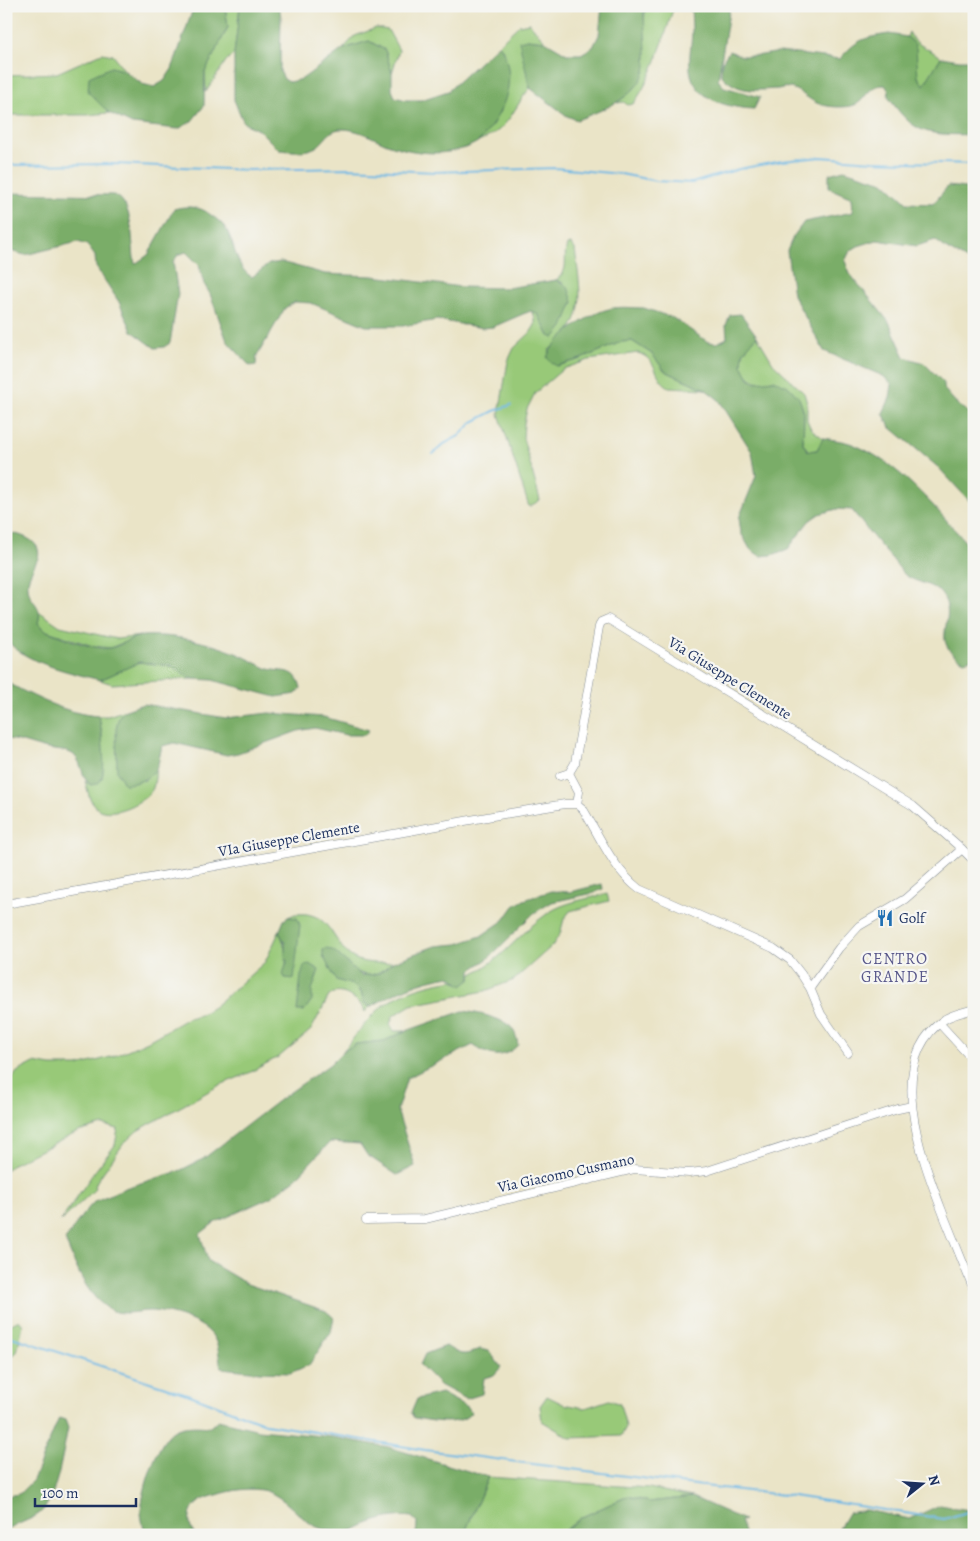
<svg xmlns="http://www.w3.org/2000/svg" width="980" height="1541" font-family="Alegreya,serif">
<rect width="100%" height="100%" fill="#f6f6f2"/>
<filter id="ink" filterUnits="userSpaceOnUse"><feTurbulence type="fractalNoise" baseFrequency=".02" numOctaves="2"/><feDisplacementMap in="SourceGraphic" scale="10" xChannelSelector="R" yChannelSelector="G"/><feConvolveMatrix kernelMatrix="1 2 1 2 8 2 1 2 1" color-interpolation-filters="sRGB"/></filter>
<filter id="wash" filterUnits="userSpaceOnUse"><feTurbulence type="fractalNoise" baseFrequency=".0096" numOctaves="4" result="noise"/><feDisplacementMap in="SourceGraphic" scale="20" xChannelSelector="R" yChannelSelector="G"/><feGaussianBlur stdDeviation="1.12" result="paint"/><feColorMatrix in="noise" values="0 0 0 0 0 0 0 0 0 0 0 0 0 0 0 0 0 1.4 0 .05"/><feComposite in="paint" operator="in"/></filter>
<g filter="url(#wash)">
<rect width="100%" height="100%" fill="#eae4c7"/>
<path fill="#98c978" stroke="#5a7c6b" d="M 225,6 L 240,6 L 234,54 L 226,61 L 206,92 L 205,72 L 228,27 Z
M 646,6 L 674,6 C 665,36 652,80 633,104 L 627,105 L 624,102 L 617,103 L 634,89 Z
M 529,23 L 545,41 L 527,39 L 527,76 L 530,88 C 520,99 514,114 504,125 C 497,133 487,138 477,142 L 493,123 L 505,54 L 499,44 L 519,25 Z
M 376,28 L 388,30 L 399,50 L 392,73 L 385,50 L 369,41 L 343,49 L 355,36 Z
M 909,32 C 914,45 930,49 941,57 L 924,86 L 918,77 L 914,43 L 907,37 Z
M 102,53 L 113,55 L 125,71 L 111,67 L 88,92 L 109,113 L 88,115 L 6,115 L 6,75 L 57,73 Z
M 571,244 L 575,249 C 578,275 586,305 571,328 C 565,337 556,344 549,350 L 557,366 L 581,359 L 621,342 L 632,341 L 652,354 L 665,371 L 705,389 L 669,387 C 653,378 659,360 638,353 L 589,360 L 563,369 L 535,393 L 527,409 L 524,423 L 523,438 L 540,500 L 529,507 L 499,414 L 508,361 L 514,348 L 530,333 L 535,325 L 535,317 L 531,311 L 538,314 L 549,336 L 564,283 L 556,280 C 571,269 562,260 567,245 Z
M 757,336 L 773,363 L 804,393 L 807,403 L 807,420 L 811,429 L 823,438 L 817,450 L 809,451 L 803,444 L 804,412 L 762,382 C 748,382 737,366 744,352 C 746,347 753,341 757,336 Z
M 40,612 L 60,626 L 117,639 L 140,636 L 110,648 L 93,646 L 44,630 L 38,623 Z
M 139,662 L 171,666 L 192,679 L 112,684 L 100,680 Z
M 126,710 L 119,716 L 144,781 L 156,769 C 155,775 155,783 153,788 C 147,802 111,818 98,809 C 89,803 88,790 85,781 L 91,785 L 102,778 L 102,734 L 99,716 L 108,716 Z
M 607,894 L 609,901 L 570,911 L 564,919 L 560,934 L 552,946 L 514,980 L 485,991 L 411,1005 L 393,1016 L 390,1024 L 394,1031 L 406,1031 L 384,1041 L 356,1044 L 343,1051 C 354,1038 364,1023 376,1012 C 396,992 427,984 454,980 L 457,983 L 471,979 L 472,974 C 503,960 520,932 548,913 C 564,902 587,899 607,894 Z
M 295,914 C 300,914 306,913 311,915 C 333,920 337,953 358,960 C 369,964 381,963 393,962 C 379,973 370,981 353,969 L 336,980 C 349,984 363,985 363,1002 L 370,1007 L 365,1012 C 361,1000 339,986 329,996 L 311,1030 L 280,1056 L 249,1073 L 220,1085 L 137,1131 L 124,1143 L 97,1181 L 94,1190 L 60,1222 L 92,1175 L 115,1145 L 118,1129 L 103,1125 L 78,1132 L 13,1164 L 6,1170 L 6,1088 L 17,1072 L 34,1063 L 51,1066 L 78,1066 L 114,1056 L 148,1041 L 188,1018 L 200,1015 L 215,1006 L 265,962 L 279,932 C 287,946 287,962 285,978 L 297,918 L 288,917 Z
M 19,1320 L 23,1325 L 17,1352 L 13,1355 L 6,1351 L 6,1327 Z
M 547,1396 L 563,1404 L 585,1408 L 609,1400 L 620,1404 L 626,1427 L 621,1436 L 570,1438 L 542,1421 L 540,1406 Z
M 488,1477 L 649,1488 L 692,1497 L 649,1502 L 628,1496 L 582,1517 L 559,1535 L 464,1535 Z"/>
<path fill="#7aad68" stroke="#4a6e63" d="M 194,6 L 225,6 L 228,27 L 205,72 L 204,106 L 191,122 L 178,129 L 132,124 L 109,113 L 88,92 L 89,77 L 111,67 L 125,71 L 142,84 L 154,87 L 164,81 L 172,69 Z
M 240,6 L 279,6 L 281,17 L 280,71 L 284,79 L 289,82 L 302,79 L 343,49 L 369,41 L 385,50 L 392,73 L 392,90 L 395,97 L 406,100 L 421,100 L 448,91 L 499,44 C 512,64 511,89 501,109 C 496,119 486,137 476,143 C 449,158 415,154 387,144 C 373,138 356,128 340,129 C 328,130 325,142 316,147 C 305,153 291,151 279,150 L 260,131 L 244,123 L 234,100 L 234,54 Z
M 602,6 L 646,6 L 644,12 C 644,23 648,63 645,71 C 635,99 602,110 577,120 L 567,116 L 530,88 L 519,41 L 527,39 L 545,41 L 567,54 L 581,54 L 593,47 L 599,35 Z
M 691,6 L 730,6 L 718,80 L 724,87 L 760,97 L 754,109 C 734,108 706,103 695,84 C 685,69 692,46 692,30 C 692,22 691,14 691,6 Z
M 889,34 L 907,37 L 914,43 L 916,48 L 918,77 L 924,85 L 941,57 L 959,60 L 974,60 L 974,135 C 954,134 928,137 912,124 C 903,118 895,106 888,97 L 889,91 L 885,85 C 865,85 867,103 851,106 C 840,108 822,107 813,101 C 806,97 797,89 790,88 C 786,87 782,88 778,89 C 755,90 739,94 721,75 L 722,62 L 729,51 L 742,56 L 756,56 L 780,52 L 840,59 C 857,39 863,38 889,34 Z
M 844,170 L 884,182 L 907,203 L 933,204 L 948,186 L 974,189 L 974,264 L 947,249 L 935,240 L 917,246 L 877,240 L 858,246 L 850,251 L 845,261 L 850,274 L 889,322 L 905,357 L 924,363 L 944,383 L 944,389 L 958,405 L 974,416 L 974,506 L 939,468 L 890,427 L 883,413 L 890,398 L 892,384 L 883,376 L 824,351 L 793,295 L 787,251 L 793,237 L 804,222 L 853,212 L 852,198 L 829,188 L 829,174 Z
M 6,193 L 114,195 C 135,202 131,246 135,264 L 148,255 L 174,209 C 184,206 196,206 205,211 C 211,215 219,220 224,226 C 235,240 234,267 252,277 L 269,264 L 281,262 L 325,274 L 373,276 L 461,287 L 507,288 L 556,280 L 568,287 L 573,302 L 563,327 L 554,338 L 549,336 L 538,314 L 531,311 L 523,314 L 493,327 L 483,328 L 437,320 L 403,326 L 366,326 L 311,303 L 295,302 L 285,308 L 257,356 L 256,365 L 250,366 L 227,341 L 210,294 L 204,284 L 199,265 L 186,252 L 178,255 L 173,262 L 178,294 L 170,343 L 164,347 L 155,348 L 132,331 L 119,302 L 96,267 L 95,256 L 87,245 L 78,242 L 25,255 L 6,250 Z
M 644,308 L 673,318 L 708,342 L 717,343 L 727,338 L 726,325 L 730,315 L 741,314 L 757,336 L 743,353 L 742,365 L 749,378 L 755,382 L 774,380 L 788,386 L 799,398 L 804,412 L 803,444 L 808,451 L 817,450 L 823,438 C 834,440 847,441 857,446 C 903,466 941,514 974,552 L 974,658 L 964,661 C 927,641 957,623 944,598 C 936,583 917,584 905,575 C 901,571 897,565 893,560 C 878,544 865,527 852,510 L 837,509 L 819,514 L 809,521 L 788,549 L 772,555 L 760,556 L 750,549 L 741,533 L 739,518 L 756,476 L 752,452 L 719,400 L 705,389 L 665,371 L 652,354 L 632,341 L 621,342 L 581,359 L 556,366 L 547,358 C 552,339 590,313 609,309 C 620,306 633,308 644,308 Z
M 6,532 C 19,534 43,540 38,558 C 34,568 27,576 28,587 C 29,600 36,601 39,611 C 40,614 39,620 38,623 L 44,630 C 61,636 92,650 110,648 C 121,646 131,637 142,636 C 174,634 209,642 238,654 C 248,658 257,664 266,668 C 283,674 296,666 301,688 L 296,694 L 276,697 L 212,680 L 192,679 L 171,666 L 140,662 L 100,680 C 73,673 23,663 6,639 Z
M 6,682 C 35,697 66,714 99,716 C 101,729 107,768 101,780 C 99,784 95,784 91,785 C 81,778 83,764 74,755 C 69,751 61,751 55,750 C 39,749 23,740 6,739 Z
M 143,704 L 226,718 L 269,713 L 324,717 L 369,730 L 365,735 L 346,735 L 315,728 L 298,731 L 238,753 L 227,755 L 174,743 L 162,746 C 160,753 159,764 156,769 C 148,780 136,784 124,784 L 117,771 L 116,729 L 119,716 L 126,710 Z
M 602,884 L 603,889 L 594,893 L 552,902 L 534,913 L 489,958 L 471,970 L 471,979 L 462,986 L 450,976 C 417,981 398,991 370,1007 L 363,1002 C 363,985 349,984 336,980 L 323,956 L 323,950 L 327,948 L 334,951 L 361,975 L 371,975 L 379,973 L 393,962 L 435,946 L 457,944 L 481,936 L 504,920 L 514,906 L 524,900 L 551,891 L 570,892 Z
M 288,917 L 297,918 L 300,925 L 294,979 L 285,978 L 283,974 L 287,962 L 285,956 L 285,943 L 279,932 L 284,920 Z
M 309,964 L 319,970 L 312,990 L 312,1000 L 304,1011 L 297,1011 L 301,976 L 304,966 Z
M 463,1011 C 478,1013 498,1017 510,1026 C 515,1031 517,1038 518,1045 C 503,1060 490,1057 473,1045 L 407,1078 L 397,1110 L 415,1166 L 397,1175 L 367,1155 L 360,1144 L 330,1142 L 295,1179 L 271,1197 L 214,1223 L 200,1234 L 208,1261 L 247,1284 L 326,1311 L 334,1318 L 331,1332 L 309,1365 L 290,1373 L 260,1372 L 221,1368 C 219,1359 219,1346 214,1338 C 205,1321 168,1311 149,1311 C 137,1311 122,1316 111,1310 C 86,1297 75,1264 65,1240 L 83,1214 L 95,1201 L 125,1188 L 179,1171 L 203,1159 L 282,1098 L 329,1065 L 343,1051 L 356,1044 L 384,1041 L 406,1031 Z
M 446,1346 C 460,1355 463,1357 480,1349 L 489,1351 L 501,1367 L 494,1375 L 484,1378 L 482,1394 L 466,1399 L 440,1385 L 420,1365 L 425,1354 Z
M 441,1393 L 467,1407 L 471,1413 C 458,1428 431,1420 414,1418 L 411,1413 L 417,1399 Z
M 59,1418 L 65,1420 L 68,1428 C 63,1450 57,1499 40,1513 C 30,1521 16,1523 6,1532 L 6,1496 L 19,1494 L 33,1480 Z
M 218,1420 L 259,1430 L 332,1437 L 388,1447 L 488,1477 L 464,1535 L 416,1535 L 417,1523 L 412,1517 C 398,1515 380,1519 367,1524 C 356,1528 350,1534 338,1532 C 330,1531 320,1529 313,1525 C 296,1515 285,1497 266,1491 C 251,1487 232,1490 217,1495 C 208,1497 196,1501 192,1510 C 188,1518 189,1528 195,1535 L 146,1535 C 144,1528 141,1519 141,1512 C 142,1492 157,1439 175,1430 C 185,1425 199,1426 210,1427 Z
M 628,1496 L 649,1502 L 692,1497 L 744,1520 L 740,1521 L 745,1535 L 559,1535 L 582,1517 Z
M 940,1505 L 969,1510 L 974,1517 L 974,1535 L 835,1535 L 848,1513 L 865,1510 L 910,1519 Z"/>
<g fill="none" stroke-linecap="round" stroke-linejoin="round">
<path stroke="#6bb7e5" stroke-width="2" d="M 6,165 L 115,164 L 249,170 L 349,168 L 435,172 L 555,168 L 621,174 L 656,181 L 692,183 L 739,169 L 782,161 L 821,157 L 873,161 L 974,164
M 433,454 L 444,444 L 459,436 L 473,422 L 494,411 L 511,405
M 6,1335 L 190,1395 L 266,1424 L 425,1450 L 703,1486 L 793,1496 L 944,1519 L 974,1510"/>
</g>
</g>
<g filter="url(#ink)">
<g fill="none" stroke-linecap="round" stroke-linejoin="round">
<g stroke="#828a92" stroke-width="9">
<path id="minor" d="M 569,773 L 579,792 L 577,804
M 560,776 L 569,773 L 575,763 L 599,627 L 601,622 L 608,619 L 913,806 L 962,849 L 974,861
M 577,804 L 583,809 C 600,837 613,869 639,889 L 773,948 L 790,960 L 801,974 L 810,988 L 821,1014 L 848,1053
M 6,904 L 498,815 L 565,804 L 577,804
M 810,988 L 839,948 L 859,926 L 905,899 L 962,849
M 974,1009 C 965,1012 953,1014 945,1019 C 882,1061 923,1161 944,1216 C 954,1241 964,1265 974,1290
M 940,1024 L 974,1061
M 366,1220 L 425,1219 L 634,1169 L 689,1173 L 707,1171 L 898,1109 L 912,1106"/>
</g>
<use href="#minor" stroke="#fff" stroke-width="8"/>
</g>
</g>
<defs>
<g id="restaurant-bare" transform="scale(1.35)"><path d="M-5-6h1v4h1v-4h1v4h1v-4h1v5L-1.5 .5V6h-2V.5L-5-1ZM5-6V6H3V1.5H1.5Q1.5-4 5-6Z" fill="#1f6fb2" stroke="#f6f6f2" stroke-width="2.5" paint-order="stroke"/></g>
</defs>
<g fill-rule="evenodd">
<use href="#restaurant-bare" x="885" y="918"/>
</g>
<g text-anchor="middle" stroke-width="4.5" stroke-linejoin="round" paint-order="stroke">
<g font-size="15" fill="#1b2f5e" stroke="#f6f6f2">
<text transform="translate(730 678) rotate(32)" y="5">Via Giuseppe Clemente</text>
<text transform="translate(289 839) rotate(-10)" y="5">VIa Giuseppe Clemente</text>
<text transform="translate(566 1173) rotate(-12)" y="5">Via Giacomo Cusmano</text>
</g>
<g font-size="15" fill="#1b2f5e" stroke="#f6f6f2" text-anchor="start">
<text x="899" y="923">Golf</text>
</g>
<g font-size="16" letter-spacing="1" fill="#59588b" stroke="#f6f6f2">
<text x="895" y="964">CENTRO<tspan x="895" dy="18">GRANDE</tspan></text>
</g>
</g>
<rect width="980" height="1541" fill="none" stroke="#f6f6f2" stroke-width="25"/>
<g transform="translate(922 1484) rotate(73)" stroke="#f6f6f2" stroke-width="4" paint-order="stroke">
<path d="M0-4L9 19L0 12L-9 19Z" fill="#1b2f5e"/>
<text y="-8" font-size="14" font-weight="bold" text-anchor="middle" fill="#1b2f5e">N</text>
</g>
<path d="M35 1498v8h101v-8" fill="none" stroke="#1b2f5e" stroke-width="2.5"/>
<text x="42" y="1498" font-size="15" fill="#1b2f5e" stroke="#f6f6f2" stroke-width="4" paint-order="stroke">100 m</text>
</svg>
